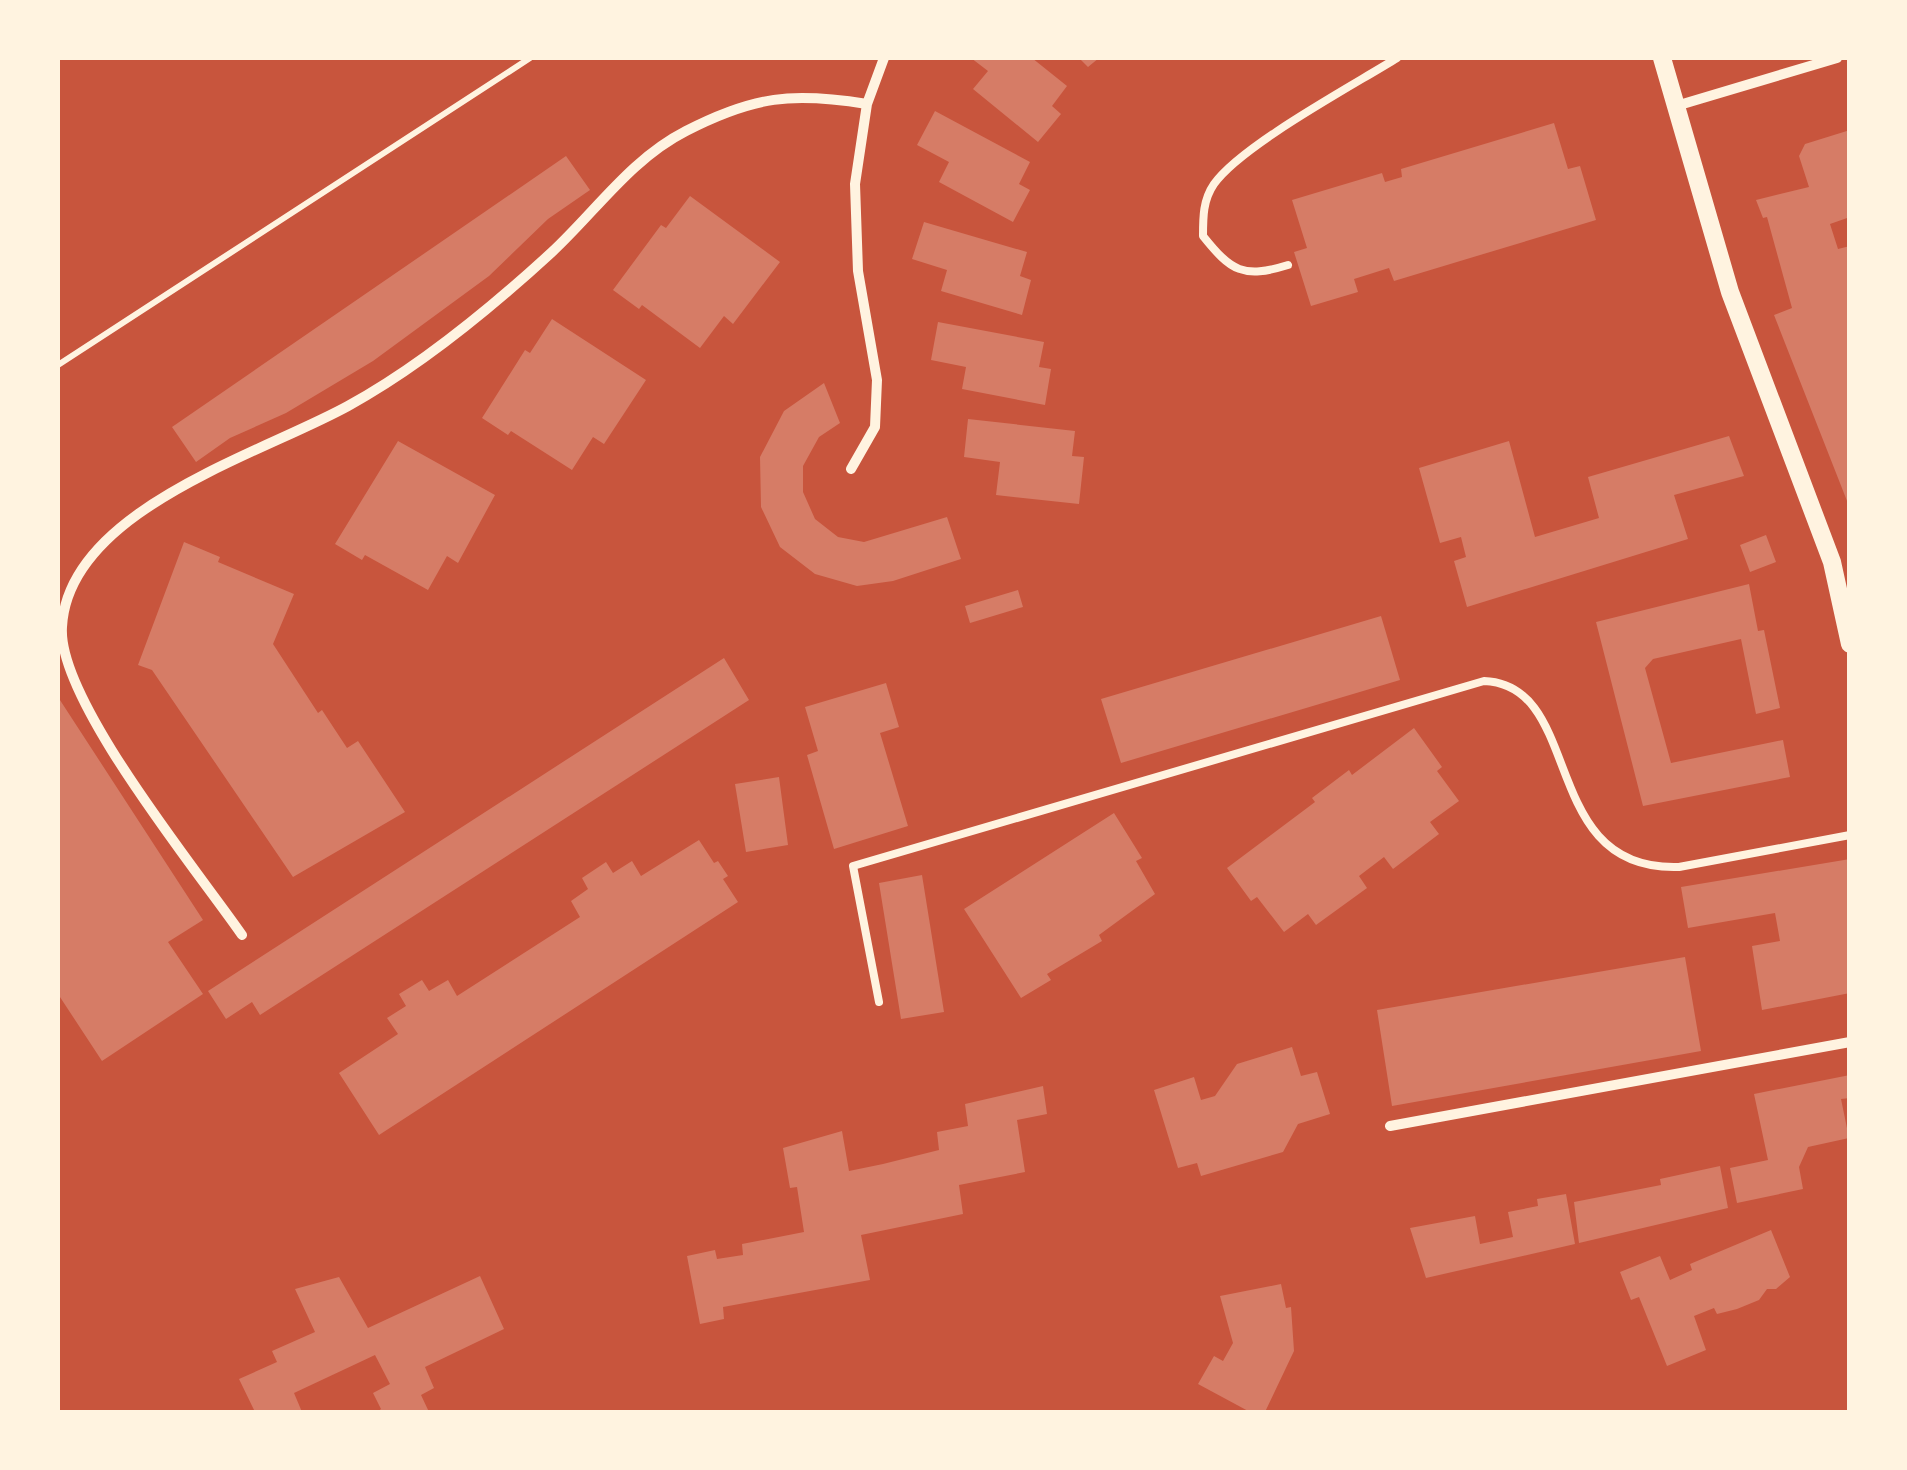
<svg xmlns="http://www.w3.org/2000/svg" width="1907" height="1470" font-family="'Fira Sans Condensed',sans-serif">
<rect width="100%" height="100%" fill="#c8553d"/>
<path fill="#d67c66" d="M 971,58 L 1032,58 L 1067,86 L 1052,106 L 1061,114 L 1038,142 L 973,89 L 988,71 Z
M 1079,58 L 1099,58 L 1088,67 Z
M 935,111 L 1030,162 L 1019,184 L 1030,190 L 1013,222 L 939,182 L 949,162 L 917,145 Z
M 1554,123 L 1568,169 L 1580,166 L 1596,220 L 1394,281 L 1389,268 L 1354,279 L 1358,292 L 1311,306 L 1294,252 L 1307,248 L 1292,200 L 1382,173 L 1385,182 L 1402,177 L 1401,169 Z
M 1850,130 L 1850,217 L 1830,224 L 1838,249 L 1850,246 L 1849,506 L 1774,315 L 1792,308 L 1767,217 L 1763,218 L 1756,200 L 1809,187 L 1799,156 L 1805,144 Z
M 566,156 L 590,190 L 548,219 L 489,276 L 373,361 L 286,413 L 230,438 L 196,462 L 172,427 Z
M 690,196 L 780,262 L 733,324 L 724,316 L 700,348 L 642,305 L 639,309 L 613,290 L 661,225 L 666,228 Z
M 924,222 L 1027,252 L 1020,276 L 1031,280 L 1022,315 L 941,291 L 947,270 L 912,259 Z
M 552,319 L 646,380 L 604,444 L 593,437 L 572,470 L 511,431 L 508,435 L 482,418 L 525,350 L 530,353 Z
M 938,322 L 1044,342 L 1039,367 L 1051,369 L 1045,405 L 962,389 L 966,367 L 931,360 Z
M 824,383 L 840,423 L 819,437 L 803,466 L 803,492 L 815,519 L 838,537 L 864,542 L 947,517 L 961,559 L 893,581 L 857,586 L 815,574 L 780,547 L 761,507 L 760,457 L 784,411 Z
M 968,419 L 1075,431 L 1072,456 L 1084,457 L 1079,504 L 996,495 L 1000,462 L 964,457 Z
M 1729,436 L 1744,476 L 1674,495 L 1688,539 L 1467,607 L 1454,561 L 1466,557 L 1461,537 L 1440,543 L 1419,468 L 1509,441 L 1535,537 L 1599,518 L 1588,477 Z
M 398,441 L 495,495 L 458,563 L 447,556 L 428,590 L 365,555 L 362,560 L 335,544 Z
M 1766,535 L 1776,562 L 1750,572 L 1740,545 Z
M 184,542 L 220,557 L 218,562 L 294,594 L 273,644 L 318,713 L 322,710 L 347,748 L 358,741 L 405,812 L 293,877 L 152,670 L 138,665 Z
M 1749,584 L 1758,631 L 1764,630 L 1780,708 L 1756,714 L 1741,639 L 1653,659 L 1645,668 L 1671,763 L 1783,740 L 1790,777 L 1643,806 L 1596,622 Z
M 1018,590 L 1023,607 L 970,623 L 965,606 Z
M 1381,616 L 1400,680 L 1121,763 L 1101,699 Z
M 724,658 L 749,700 L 260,1015 L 252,1002 L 226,1019 L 208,991 Z
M 886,683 L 899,727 L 880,733 L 908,826 L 834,849 L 807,755 L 818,751 L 805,707 Z
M 58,697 L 203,920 L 168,942 L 203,994 L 102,1061 L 58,994 Z
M 1414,728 L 1442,767 L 1437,771 L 1459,801 L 1430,822 L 1439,834 L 1393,869 L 1384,857 L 1359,876 L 1367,888 L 1316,925 L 1308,914 L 1284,932 L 1257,897 L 1251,901 L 1227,868 L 1315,802 L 1312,798 L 1349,770 L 1352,775 Z
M 779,777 L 788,845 L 746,852 L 735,784 Z
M 1114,813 L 1142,858 L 1136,861 L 1155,894 L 1099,935 L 1102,941 L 1047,974 L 1051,980 L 1021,998 L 964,909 Z
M 699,840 L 714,863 L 718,861 L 728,876 L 723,879 L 738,902 L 379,1135 L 339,1073 L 398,1034 L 387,1018 L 406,1006 L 399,994 L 422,980 L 429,991 L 448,980 L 457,996 L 580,917 L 571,901 L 588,889 L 582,878 L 606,862 L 613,873 L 632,861 L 641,876 Z
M 1850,859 L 1850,993 L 1762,1010 L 1752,946 L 1780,941 L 1775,913 L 1688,928 L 1681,887 Z
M 922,875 L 944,1012 L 901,1019 L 879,883 Z
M 1685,957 L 1701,1051 L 1392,1106 L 1377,1010 Z
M 1292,1047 L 1301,1076 L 1317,1072 L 1330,1114 L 1298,1124 L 1283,1152 L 1201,1176 L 1197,1163 L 1178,1168 L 1154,1090 L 1194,1077 L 1201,1100 L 1215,1096 L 1237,1064 Z
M 1850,1075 L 1850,1098 L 1841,1099 L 1849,1138 L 1808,1147 L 1799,1167 L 1803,1189 L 1737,1203 L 1730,1168 L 1768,1160 L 1754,1094 Z
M 1043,1086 L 1047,1114 L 1017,1120 L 1025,1172 L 959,1185 L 963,1214 L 861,1235 L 870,1280 L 723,1307 L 724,1319 L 700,1324 L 687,1256 L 715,1250 L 717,1259 L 743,1255 L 742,1244 L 804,1232 L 797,1187 L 790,1188 L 783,1148 L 842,1131 L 849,1171 L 883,1164 L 939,1150 L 937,1132 L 968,1126 L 965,1104 Z
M 1720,1166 L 1728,1208 L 1579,1243 L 1574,1202 L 1661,1185 L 1660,1179 Z
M 1566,1194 L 1575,1244 L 1426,1278 L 1410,1228 L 1475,1216 L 1480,1244 L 1513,1237 L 1508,1212 L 1538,1206 L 1537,1199 Z
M 1771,1230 L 1790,1277 L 1776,1289 L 1767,1289 L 1759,1300 L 1737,1309 L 1717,1314 L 1714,1308 L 1694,1316 L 1706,1350 L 1667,1366 L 1639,1297 L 1631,1300 L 1620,1272 L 1660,1256 L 1670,1280 L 1692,1270 L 1690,1264 Z
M 480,1276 L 504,1329 L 425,1367 L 434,1388 L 421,1395 L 429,1412 L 377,1412 L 381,1409 L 373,1393 L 390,1384 L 375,1355 L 294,1393 L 302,1412 L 255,1412 L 239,1379 L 277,1362 L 272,1351 L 315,1332 L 295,1289 L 339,1277 L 368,1328 Z
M 1281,1284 L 1286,1308 L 1291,1307 L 1294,1351 L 1265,1412 L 1250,1412 L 1198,1384 L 1214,1356 L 1223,1361 L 1233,1343 L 1220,1296 Z"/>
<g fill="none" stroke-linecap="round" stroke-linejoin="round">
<path stroke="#fff3e0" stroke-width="6" d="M 58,365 L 530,58"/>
<path stroke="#fff3e0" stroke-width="8" d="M 1288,265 C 1243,279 1231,271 1203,236 C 1203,217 1203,200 1214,184 C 1242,145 1352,86 1397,58
M 879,1002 L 853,866 L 1484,681 C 1586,685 1537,872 1679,867 L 1850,835"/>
<path stroke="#fff3e0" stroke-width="10" d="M 1676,106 L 1837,58
M 851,469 L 875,427 L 877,380 L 858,271 L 855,184 L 867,104 L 884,58
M 242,935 C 197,870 57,699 62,627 C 68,510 261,454 348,406 C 421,366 490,309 552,252 C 596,211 631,159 686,131 C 754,96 792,92 867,104
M 1390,1126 L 1850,1042"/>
<path stroke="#fff3e0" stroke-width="18" d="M 1662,58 L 1730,292 L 1832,562 L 1850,644"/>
</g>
<rect width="1907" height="1470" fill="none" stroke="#fff3e0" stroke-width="120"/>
</svg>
